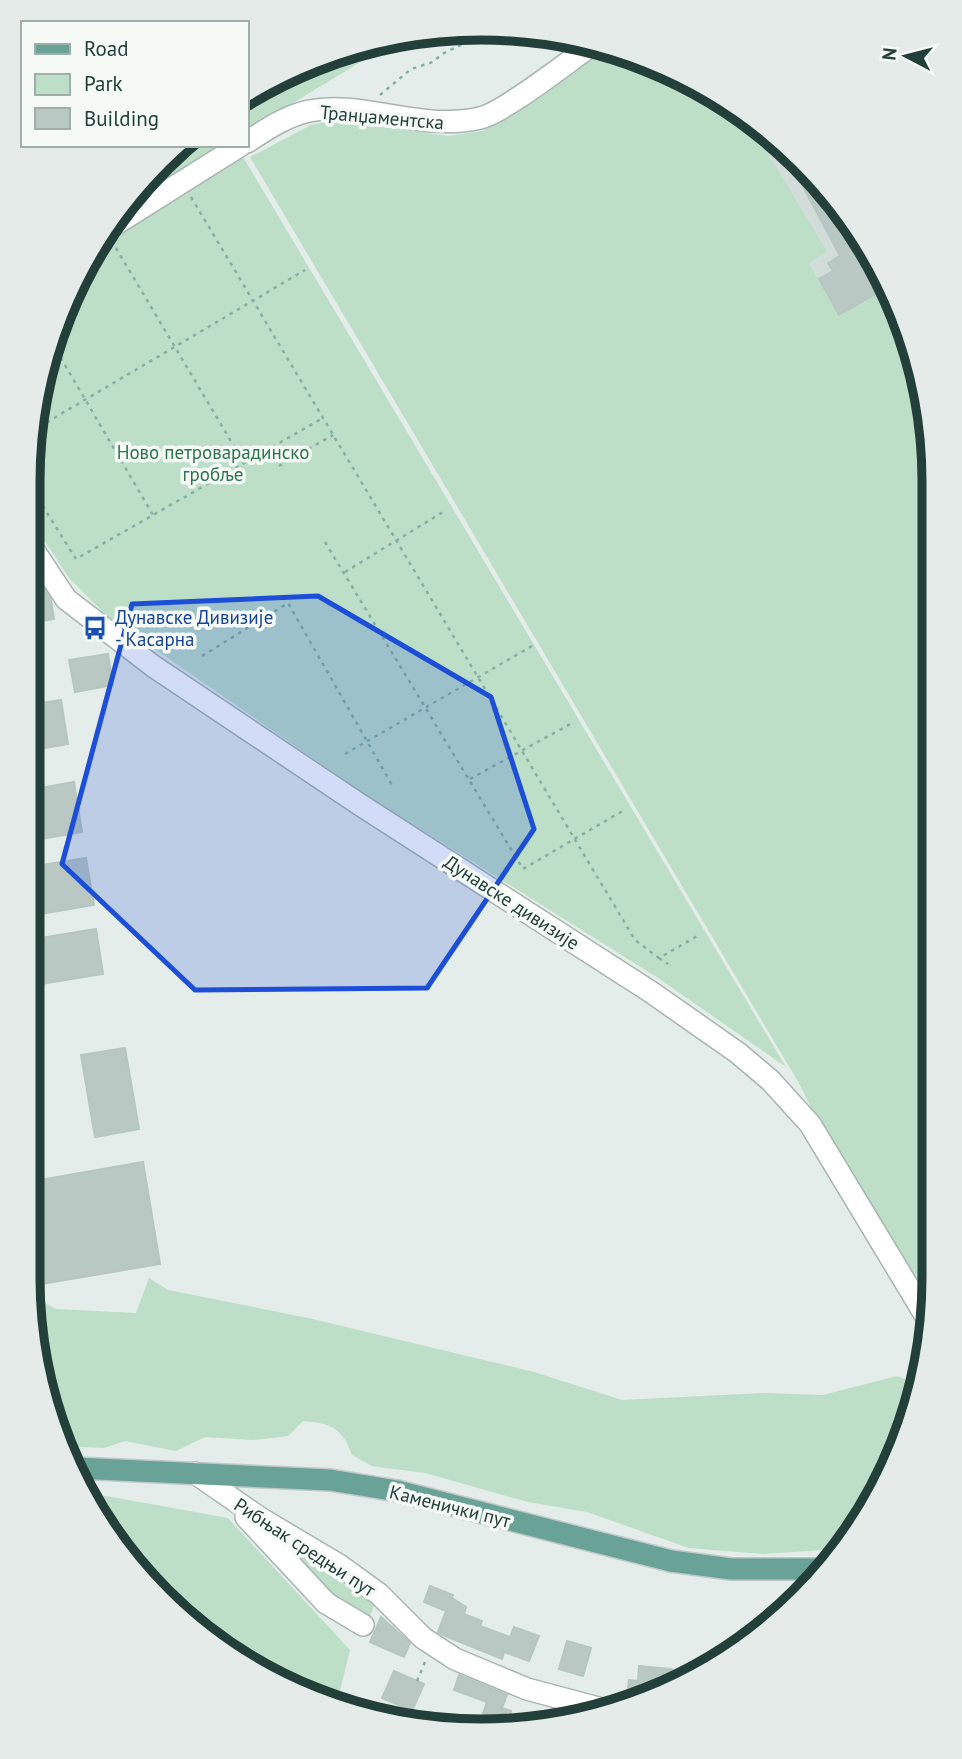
<svg xmlns="http://www.w3.org/2000/svg" width="962" height="1759" font-family="'PT Sans',sans-serif">
<rect width="100%" height="100%" fill="#e4ede9"/>
<path fill="#d2ddd9" d="M 748,120 L 801,160 L 858,230 L 885,284 L 836,311 L 809,263 L 826,252 Z"/>
<path fill="#bddec7" d="M 395,41 L 247,131 L 247,101 L 363,44 Z
M 601,53 L 707,88 L 748,120 L 827,252 L 809,263 L 836,311 L 885,284 L 910,335 L 930,422 L 933,1303 L 821,1128 L 800,1085 L 250,157 L 311,125 L 333,120 L 448,136 L 482,131 Z
M 184,145 L 224,145 L 140,197 Z
M 243,157 L 786,1067 L 658,978 L 360,791 L 107,616 L 69,578 L 29,517 L 29,452 L 44,363 L 88,255 Z
M 149,1278 L 168,1290 L 308,1318 L 534,1372 L 622,1400 L 766,1393 L 823,1395 L 897,1376 L 920,1385 L 874,1504 L 837,1549 L 763,1554 L 689,1548 L 587,1512 L 528,1502 L 425,1473 L 372,1466 L 352,1455 C 343,1428 330,1423 303,1421 L 288,1436 L 253,1440 L 205,1437 L 176,1451 L 125,1441 L 104,1448 L 64,1446 L 52,1424 L 31,1296 L 56,1309 L 136,1313 Z
M 89,1493 L 228,1518 L 350,1650 L 337,1703 L 230,1655 L 122,1554 Z
M 260,1523 L 376,1600 L 369,1619 L 332,1599 Z"/>
<path fill="#b9c8c3" stroke="#b6c7c1" stroke-width="2" d="M 781,145 L 801,160 L 857,229 L 853,231 L 886,288 L 839,315 L 819,279 L 833,271 L 828,263 L 840,256 Z
M 44,589 L 51,600 L 54,619 L 29,623 L 29,592 Z
M 108,654 L 113,685 L 75,692 L 69,660 Z
M 61,700 L 68,744 L 29,751 L 29,705 Z
M 74,782 L 82,832 L 29,841 L 29,790 Z
M 86,858 L 94,905 L 28,916 L 28,867 Z
M 96,929 L 103,974 L 28,986 L 28,940 Z
M 125,1048 L 139,1129 L 95,1137 L 81,1055 Z
M 143,1162 L 160,1264 L 41,1284 L 28,1207 L 28,1182 Z
M 430,1586 L 453,1595 L 452,1598 L 466,1607 L 464,1614 L 482,1621 L 480,1626 L 510,1637 L 514,1627 L 539,1636 L 529,1661 L 504,1652 L 502,1659 L 443,1635 L 438,1632 L 446,1611 L 424,1602 Z
M 381,1617 L 410,1643 L 404,1657 L 370,1642 Z
M 567,1641 L 591,1648 L 583,1676 L 559,1669 Z
M 639,1666 L 671,1669 L 687,1676 L 655,1696 L 626,1703 L 629,1680 L 638,1681 Z
M 394,1671 L 424,1684 L 412,1711 L 382,1698 Z
M 459,1675 L 507,1695 L 502,1708 L 511,1711 L 505,1729 L 481,1719 L 487,1702 L 454,1690 Z"/>
<g fill="none" stroke-linecap="round" stroke-linejoin="round">
<g stroke="#a6b5b1" stroke-width="24">
<path id="minor" d="M 247,142 C 267,129 286,116 309,111 C 362,100 420,132 480,118 C 503,113 565,64 588,48
M 114,225 L 241,145
M 29,543 L 66,599 L 153,666 L 359,804 L 651,992 L 738,1053 L 770,1080 L 810,1124 L 930,1323
M 195,1473 L 260,1518 L 339,1565 L 379,1594 L 423,1638 L 455,1659 L 527,1689 L 602,1709
M 246,1517 L 326,1603 L 363,1625"/>
</g>
<g stroke="#c1c9c8" stroke-width="24">
<path id="major" d="M 76,1468 L 330,1480 L 397,1491 L 671,1561 L 731,1569 L 820,1569"/>
</g>
<path stroke="#85b0a5" stroke-width="2.5" stroke-dasharray="3.5 5" stroke-linecap="butt" d="M 380,95 L 411,69 L 433,62 L 442,54 L 480,36
M 191,197 L 635,940 L 659,958 L 699,935
M 116,248 L 244,463
M 52,343 L 153,515
M 32,431 L 305,270
M 279,466 L 333,435
M 29,484 L 76,559 L 323,418
M 325,542 L 523,869 L 626,809
M 345,572 L 443,512
M 202,656 L 288,603 L 392,785
M 345,754 L 532,646
M 470,779 L 574,722
M 659,958 L 668,964
M 797,1598 L 801,1589
M 417,1681 L 425,1662"/>
<use href="#minor" stroke="#fff" stroke-width="21"/>
<use href="#major" stroke="#69a296" stroke-width="21"/>
</g>
<path fill="#1d4ed8" fill-opacity="0.2" stroke="#1d4ed8" stroke-width="5" stroke-linejoin="round" d="M 318,596 L 491,697 L 534,829 L 427,988 L 195,990 L 62,864 L 132,604 Z"/>
<defs>
<g id="bus-bare" transform="scale(1.89)"><path d="M-5-6H5V4H4V6H2V4H-2V6H-4V4H-5ZM-3.5-4V0h7V-4ZM-3.5 1.2v1.5H-2V1.2ZM2 1.2v1.5H3.5V1.2Z" fill="#1a4fb4" stroke="#f5faf7" stroke-width="2.5" paint-order="stroke"/></g>
</defs>
<g fill-rule="evenodd">
<use href="#bus-bare" x="95" y="628"/>
</g>
<g text-anchor="middle" stroke-width="7" stroke-linejoin="round" paint-order="stroke">
<g font-size="19" fill="#233f39" stroke="#f5faf7">
<text transform="translate(382 117) rotate(5)" y="7">Транџаментска</text>
<text transform="translate(512 902) rotate(33)" y="7">Дунавске дивизије</text>
<text transform="translate(450 1506) rotate(14)" y="7">Каменички пут</text>
<text transform="translate(305 1547) rotate(33)" y="7">Рибњак средњи пут</text>
</g>
<g font-size="19" fill="#2e754c" stroke="#f5faf7">
<text x="213" y="459">Ново петроварадинско<tspan x="213" dy="22">гробље</tspan></text>
</g>
<g font-size="19" fill="#164399" stroke="#f5faf7" text-anchor="start">
<text x="115" y="624">Дунавске Дивизије<tspan x="115" dy="22">- Касарна</tspan></text>
</g>
</g>
<path d="M0 0H962V1759H0ZM481 40H481A441 441 0 0 1 922 481V1278A441 441 0 0 1 481 1719H481A441 441 0 0 1 40 1278V481A441 441 0 0 1 481 40Z" fill="#e4ebe8" fill-rule="evenodd"/>
<path fill="none" stroke="#233f39" stroke-width="9" d="M481 40H481A441 441 0 0 1 922 481V1278A441 441 0 0 1 481 1719H481A441 441 0 0 1 40 1278V481A441 441 0 0 1 481 40Z"/>
<rect x="21" y="21" width="228" height="126" fill="#f5faf7" stroke="#a1afab" stroke-width="2"/>
<rect x="35" y="44" width="35" height="10" fill="#69a296" stroke="#a1afab" stroke-width="2"/>
<text x="84" y="56" font-size="21" fill="#233f39">Road</text>
<rect x="35" y="74" width="35" height="21" fill="#bddec7" stroke="#a1afab" stroke-width="2"/>
<text x="84" y="91" font-size="21" fill="#233f39">Park</text>
<rect x="35" y="108" width="35" height="21" fill="#b9c8c3" stroke="#a1afab" stroke-width="2"/>
<text x="84" y="126" font-size="21" fill="#233f39">Building</text>
<g transform="translate(906 56) rotate(277)" stroke="#f5faf7" stroke-width="5" paint-order="stroke">
<path d="M0-5L12 26L0 18L-12 26Z" fill="#233f39"/>
<text y="-10" font-size="19" font-weight="bold" text-anchor="middle" fill="#233f39">N</text>
</g>
</svg>
